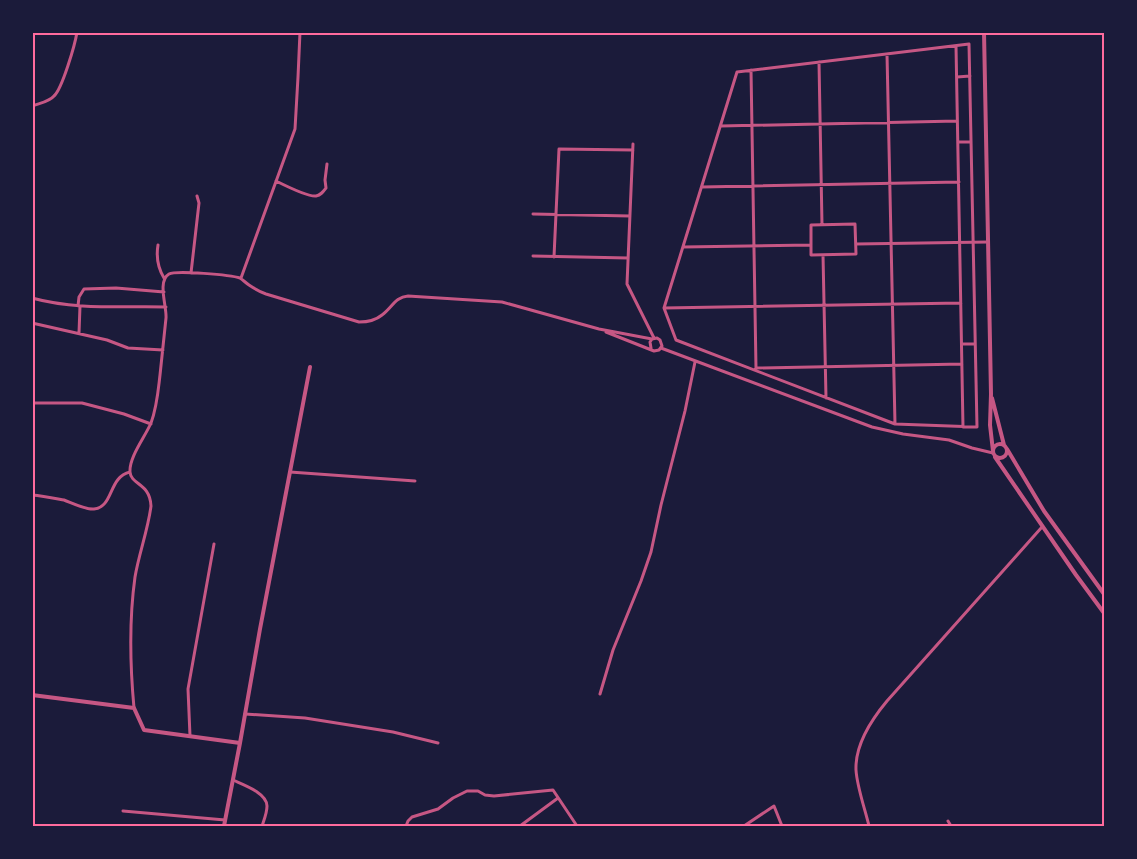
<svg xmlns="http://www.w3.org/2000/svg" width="1137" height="859" font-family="Commissioner,sans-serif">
<rect width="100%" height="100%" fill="#1b1b3a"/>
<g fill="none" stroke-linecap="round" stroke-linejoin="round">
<path stroke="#c65784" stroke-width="3" d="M 969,44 L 977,427 L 895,424 L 676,340 L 664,308 L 737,72 Z
M 956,46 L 963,427
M 887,54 L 895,424
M 819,62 L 822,225
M 751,70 L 756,368 L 755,370
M 957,77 L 970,76
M 32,106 C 40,103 49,102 54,96 C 62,89 75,45 77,32
M 721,126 L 957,121
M 958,142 L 971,142
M 633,144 L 627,284 L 654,338
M 276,181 C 284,185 308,197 316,196 C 321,195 323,192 326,188 L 325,180 L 327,164
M 702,187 L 959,182
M 533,214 L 630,216
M 855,224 L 856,254 L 811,255 L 811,225 Z
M 856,244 L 988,242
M 158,245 C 156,257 158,268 164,278
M 683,247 L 811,245
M 823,255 L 826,398
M 533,256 L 628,258
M 554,257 L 559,149 L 633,150
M 191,273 L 199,203 L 197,196
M 241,278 L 295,129 L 298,77 L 300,32
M 32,298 C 75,310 122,306 166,307
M 78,306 L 79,297 L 84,289 L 116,288 L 164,292
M 664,308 L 961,303
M 32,323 L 107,340 L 128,348 L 163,350
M 606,332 L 654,351 L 659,350 L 662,346 L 660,340 L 657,338 L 652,339 L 650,342 L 651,348
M 79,333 L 80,306
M 962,344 L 975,344
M 661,348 L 872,427 L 903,434 L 949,440 L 972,448 L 993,453
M 756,368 L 962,364
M 32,403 L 82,403 L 124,414 L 151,424
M 290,472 L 415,481
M 32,495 C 43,496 53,498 64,500 C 72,503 86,510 94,509 C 114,507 108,477 130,472
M 600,694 L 613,650 L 641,581 L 651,552 L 661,505 L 685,411 L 695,362
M 134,708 C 130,665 129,620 135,577 C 139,553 148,530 151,506 C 150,483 131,485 130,472 C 129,457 145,437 151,423 C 157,407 158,392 160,375 C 162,356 164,337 166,318 C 167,307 157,281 169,274 C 176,270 231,275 240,278 C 243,280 246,283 249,285 C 255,289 260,292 266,294 L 359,322 C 367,322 376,320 382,315 C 392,308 395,297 408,296 L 502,302 L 599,329 L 652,339
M 245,714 L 305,718 L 393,732 L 438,743
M 190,736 L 188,689 L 214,544
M 233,780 C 244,785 267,793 267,806 C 267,813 264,820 262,826
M 123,811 L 225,820
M 948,821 L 951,826
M 406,826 L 408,821 L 412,817 L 438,809 L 453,798 L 467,791 L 478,791 L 485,795 L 494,796 L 553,790 L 577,826
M 520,826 L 558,798
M 744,826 L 774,806 L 782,826
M 869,826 C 865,809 857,787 856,770 C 855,745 872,719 887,701 L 1042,527"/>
<path stroke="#c65784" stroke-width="4" d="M 984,32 L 991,394 L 990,425 L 993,451
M 992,398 L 1004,445
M993 451a7 7 0 1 1 14 0a7 7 0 1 1-14 0Z
M 1007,449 L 1044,511 L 1104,594
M 995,457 L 1076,575 L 1104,613
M 32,695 L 134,708 L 144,730 L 240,743
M 224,826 L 240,743 L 260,629 L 310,367"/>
</g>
<rect width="1137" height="859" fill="none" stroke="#1b1b3a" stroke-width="68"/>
<rect x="34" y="34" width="1069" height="791" fill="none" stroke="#ff6b9d" stroke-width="2"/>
</svg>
